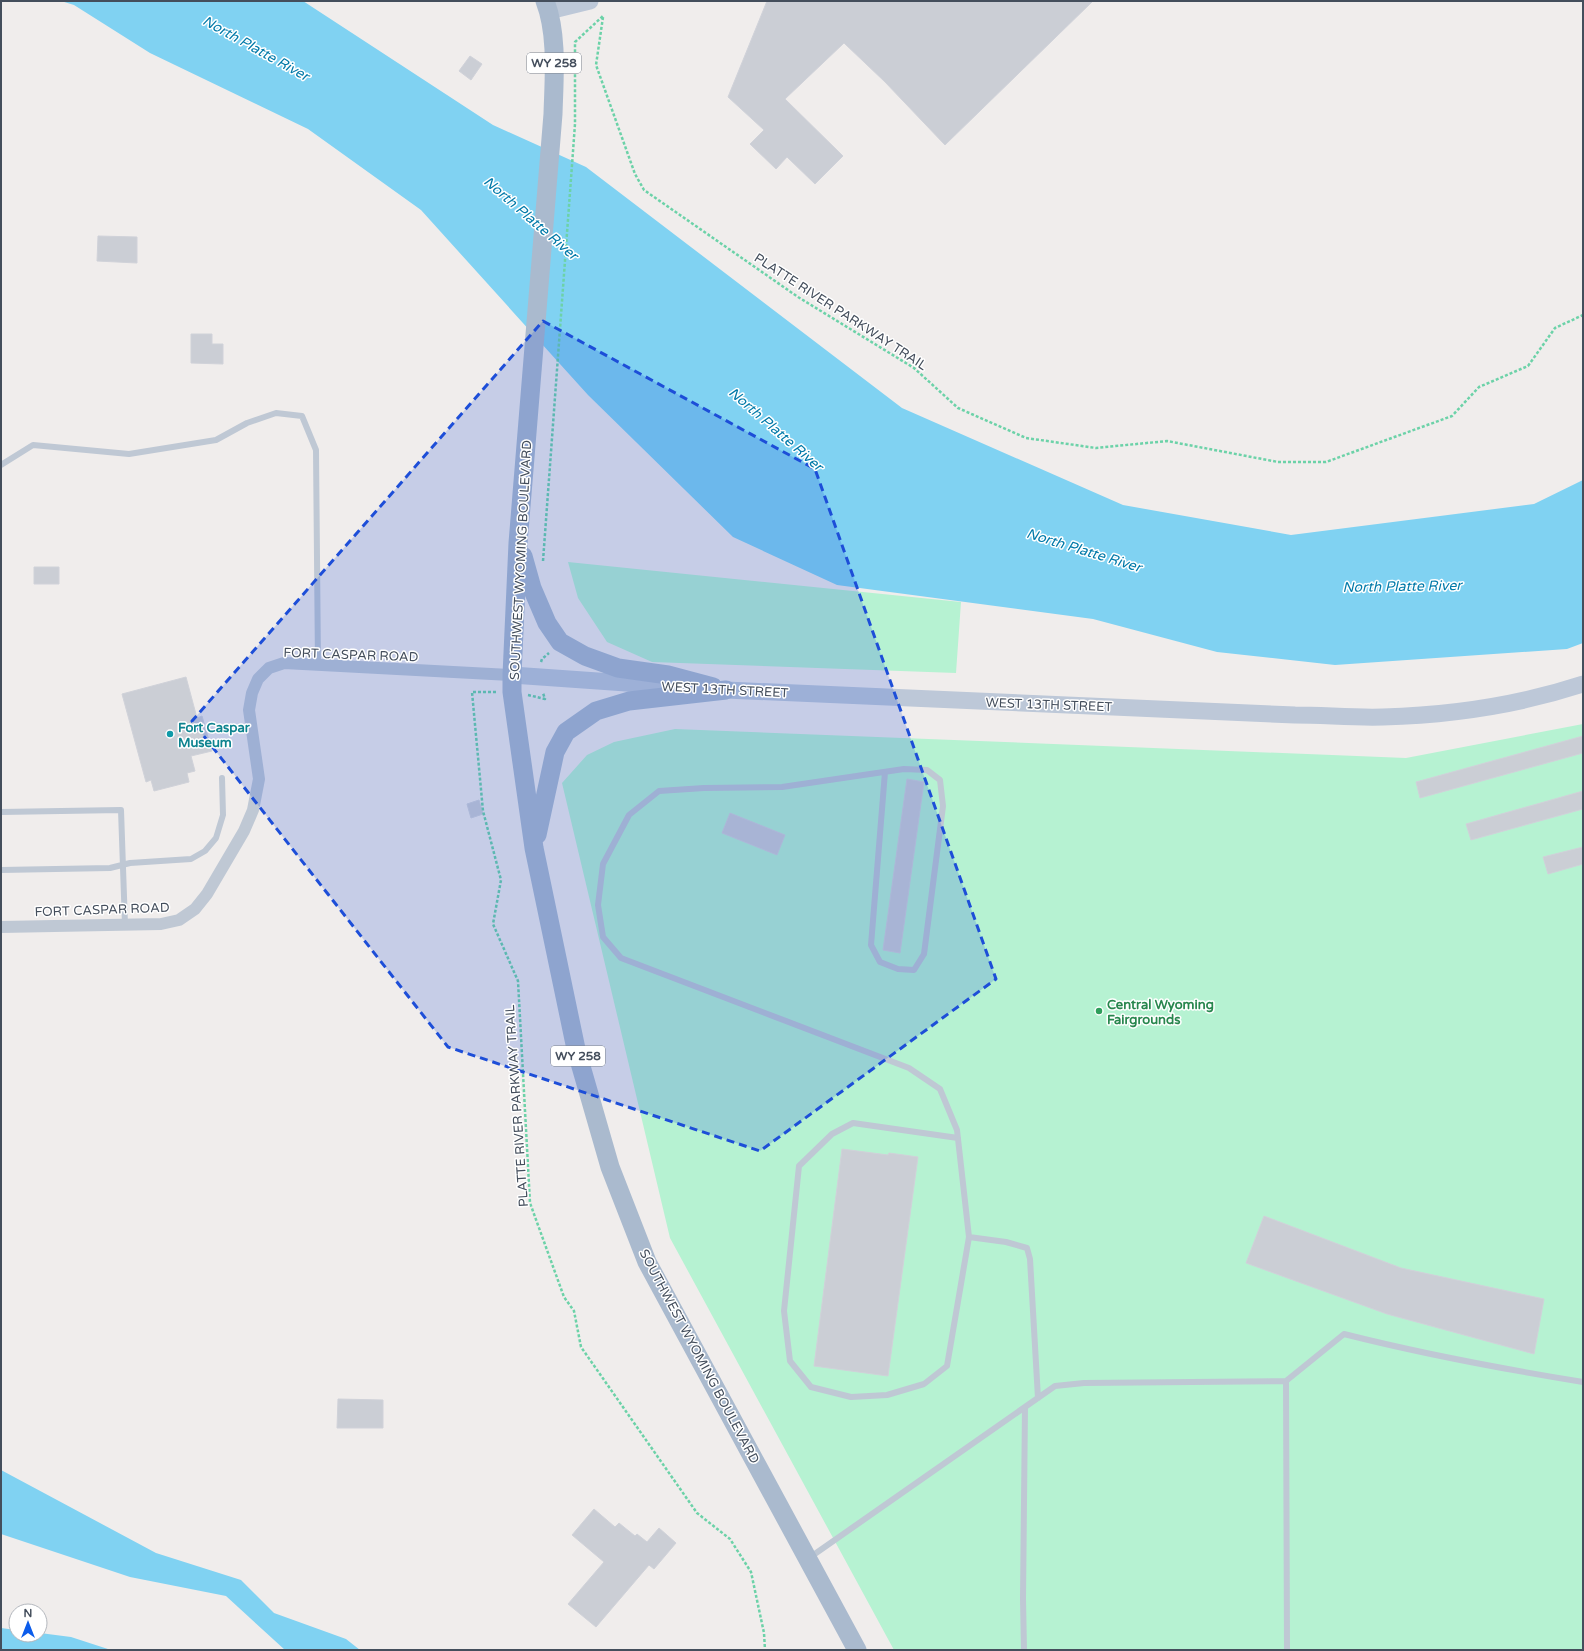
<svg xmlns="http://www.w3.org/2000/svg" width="1584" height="1651" font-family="'Varela Round',sans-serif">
<rect width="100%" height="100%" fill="#f0edec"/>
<path fill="#b6f2d2" d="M 568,562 L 961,602 L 956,673 L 652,662 L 607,642 L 578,598 Z
M 1583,724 L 1583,1650 L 894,1650 L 670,1238 L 562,783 L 587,755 L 614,742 L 675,729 L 1406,758 Z"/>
<path fill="#80d2f2" d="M 61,1 L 303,1 L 493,125 L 586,167 L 902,408 L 1123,505 L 1291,535 L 1534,504 L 1583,480 L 1583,643 L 1567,649 L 1335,665 L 1217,652 L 1093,619 L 837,585 L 733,537 L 588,395 L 421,210 L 308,129 L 150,53 L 74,5 Z
M 1,1470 L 156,1553 L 241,1580 L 274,1613 L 346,1639 L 360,1650 L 285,1650 L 226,1596 L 130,1577 L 1,1534 Z
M 1,1628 L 16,1630 L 16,1635 L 40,1635 L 40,1633 L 71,1637 L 111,1650 L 1,1650 Z"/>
<path fill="#cbced5" stroke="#d0d2d9" d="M 767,1 L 1093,1 L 945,145 L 885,82 L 844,43 L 785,99 L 843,156 L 815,184 L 787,157 L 776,169 L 750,144 L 764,130 L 728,97 Z
M 470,56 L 482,64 L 471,80 L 459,71 Z
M 98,236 L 137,237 L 137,263 L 97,261 Z
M 191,334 L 212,334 L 212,344 L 223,344 L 223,364 L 191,363 Z
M 34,567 L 59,567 L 59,584 L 34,584 Z
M 186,677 L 197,718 L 202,716 L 212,751 L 191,756 L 195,771 L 187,773 L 189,782 L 154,791 L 151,780 L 146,782 L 122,694 Z
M 1583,736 L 1583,753 L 1420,798 L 1416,782 Z
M 907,779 L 924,782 L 900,953 L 883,950 Z
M 1583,791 L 1583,809 L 1471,840 L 1466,824 Z
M 479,800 L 483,814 L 471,818 L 467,804 Z
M 730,813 L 785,835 L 777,855 L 722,833 Z
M 1583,847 L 1583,864 L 1548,874 L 1543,857 Z
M 842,1149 L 888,1155 L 889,1153 L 918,1157 L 888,1376 L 814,1366 Z
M 1264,1216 L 1401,1268 L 1544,1299 L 1534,1354 L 1387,1314 L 1246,1263 Z
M 338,1399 L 383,1400 L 383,1428 L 337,1428 Z
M 594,1509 L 615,1527 L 619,1523 L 635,1536 L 637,1534 L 647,1542 L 659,1528 L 676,1543 L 654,1569 L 649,1565 L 596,1627 L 568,1604 L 604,1562 L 572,1535 Z"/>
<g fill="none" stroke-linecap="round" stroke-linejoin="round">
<path stroke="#6cd2a8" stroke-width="2.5" stroke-dasharray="3 2" stroke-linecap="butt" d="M 603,17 L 596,65 L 635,174 L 644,190 L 798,297 L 914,368 L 958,408 L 1026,438 L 1096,448 L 1167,441 L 1278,462 L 1326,462 L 1452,416 L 1479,387 L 1528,366 L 1555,328 L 1583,315
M 543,561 L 575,124 L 575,42 L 603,16
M 541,662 L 542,659 L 549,653
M 496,692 L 472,692 L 483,811 L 501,880 L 493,924 L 518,981 L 530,1203 L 564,1297 L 574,1311 L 581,1347 L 697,1513 L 730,1539 L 751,1572 L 764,1633 L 765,1650
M 528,695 L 545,699 L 543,693"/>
<path stroke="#bfc8d4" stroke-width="6" d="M 1,465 L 33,445 L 129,454 L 216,440 L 247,423 L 276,413 L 302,416 L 316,450 L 318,665
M 885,772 L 871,945 L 880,962 L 898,969 L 914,970 L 924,954 L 943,806 L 940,780 L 927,770 L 904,769 L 782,787 L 704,788 L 659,791 L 629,815 L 603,864 L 598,905 L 603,937 L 621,958 L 909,1068 L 940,1089 L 957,1130 L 969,1237 L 1006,1242 L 1027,1248 L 1030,1259 L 1038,1398
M 1,812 L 121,810 L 125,925
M 1,870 L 110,868 L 130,863 L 191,859 L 205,851 L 216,838 L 223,815 L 222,778
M 958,1138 L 853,1123 L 832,1134 L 799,1166 L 784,1311 L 790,1361 L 811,1387 L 851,1397 L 887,1395 L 924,1384 L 947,1366 L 969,1237
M 1286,1381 L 1287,1650
M 809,1558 L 1055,1386 L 1084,1383 L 1286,1381 L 1344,1334 C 1423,1354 1503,1369 1583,1382
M 1024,1650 L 1023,1599 L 1025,1407"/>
<path stroke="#bfc8d4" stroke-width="12" d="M 1,927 L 161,924 L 179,920 L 195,909 L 207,894 L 244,831 L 253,810 L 259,779 L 249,710 L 252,693 L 258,679 L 269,668 L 284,663 L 512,675"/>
<path stroke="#bdc8d8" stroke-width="17" d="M 549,11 L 590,1
M 512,675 L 726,690 L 1295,715 C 1324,715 1354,718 1383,717 C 1450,715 1519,705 1583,684"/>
<path stroke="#aabace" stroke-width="19" d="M 545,1 C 558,34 554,79 553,114 L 518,543 L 512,675 L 512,692 L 534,848 L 576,1049 L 610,1167 L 647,1262 L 857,1650
M 523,556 L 532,588 L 547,623 L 560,642 L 585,656 L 618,668 L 668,675 L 713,687
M 537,835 L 555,752 L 566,732 L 596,711 L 629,701 L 726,690"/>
</g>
<path fill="#1d4ed8" fill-opacity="0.2" stroke="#1d4ed8" stroke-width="3" stroke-dasharray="8 5" stroke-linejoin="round" d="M 543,321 L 815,469 L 996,979 L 760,1151 L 448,1047 L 192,721 Z"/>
<circle fill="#0f9aa8" stroke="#fff" stroke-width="1.5" cx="170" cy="734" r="4"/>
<circle fill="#2e9e5b" stroke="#fff" stroke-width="1.5" cx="1099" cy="1011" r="4"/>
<g text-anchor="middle" stroke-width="3" stroke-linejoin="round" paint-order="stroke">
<g fill="#fff" stroke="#7c838d" stroke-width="1">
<rect x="527" y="53" width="54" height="20" rx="3"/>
<rect x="551" y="1046" width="54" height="20" rx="3"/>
</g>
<g font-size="12" font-weight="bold" fill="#444e5c">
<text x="554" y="67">WY 258</text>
<text x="578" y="1060">WY 258</text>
</g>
<g font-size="13" fill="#444e5c" stroke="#fff">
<text transform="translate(841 311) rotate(33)" y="5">PLATTE RIVER PARKWAY TRAIL</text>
<text transform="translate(520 560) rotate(-87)" y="5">SOUTHWEST WYOMING BOULEVARD</text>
<text transform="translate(351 654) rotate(2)" y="5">FORT CASPAR ROAD</text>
<text transform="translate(725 689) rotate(3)" y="5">WEST 13TH STREET</text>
<text transform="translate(1049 704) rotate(2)" y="5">WEST 13TH STREET</text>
<text transform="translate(102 909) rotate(-2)" y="5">FORT CASPAR ROAD</text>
<text transform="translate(516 1106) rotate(-94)" y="5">PLATTE RIVER PARKWAY TRAIL</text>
<text transform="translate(700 1356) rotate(62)" y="5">SOUTHWEST WYOMING BOULEVARD</text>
</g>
<g font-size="13" font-weight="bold" fill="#0d838f" stroke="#fff" text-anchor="start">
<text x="178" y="732">Fort Caspar<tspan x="178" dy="15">Museum</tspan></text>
</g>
<g font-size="13" font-weight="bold" fill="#27864d" stroke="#fff" text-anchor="start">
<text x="1107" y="1009">Central Wyoming<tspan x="1107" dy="15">Fairgrounds</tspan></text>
</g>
<g font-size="14" font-style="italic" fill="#027aa9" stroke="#fff">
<text transform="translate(256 48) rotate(29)" y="5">North Platte River</text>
<text transform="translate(531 218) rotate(41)" y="5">North Platte River</text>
<text transform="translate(776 429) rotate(41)" y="5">North Platte River</text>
<text transform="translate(1084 550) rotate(17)" y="5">North Platte River</text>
<text transform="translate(1402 586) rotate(-1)" y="5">North Platte River</text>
</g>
</g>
<rect width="1584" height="1651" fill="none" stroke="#444e5c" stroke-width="4"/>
<g transform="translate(28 1623)"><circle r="19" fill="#ffffff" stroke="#b4b8be"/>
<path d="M0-3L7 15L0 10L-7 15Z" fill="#0b5ceb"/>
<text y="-6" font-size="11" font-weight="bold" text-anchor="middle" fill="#444e5c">N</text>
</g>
</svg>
